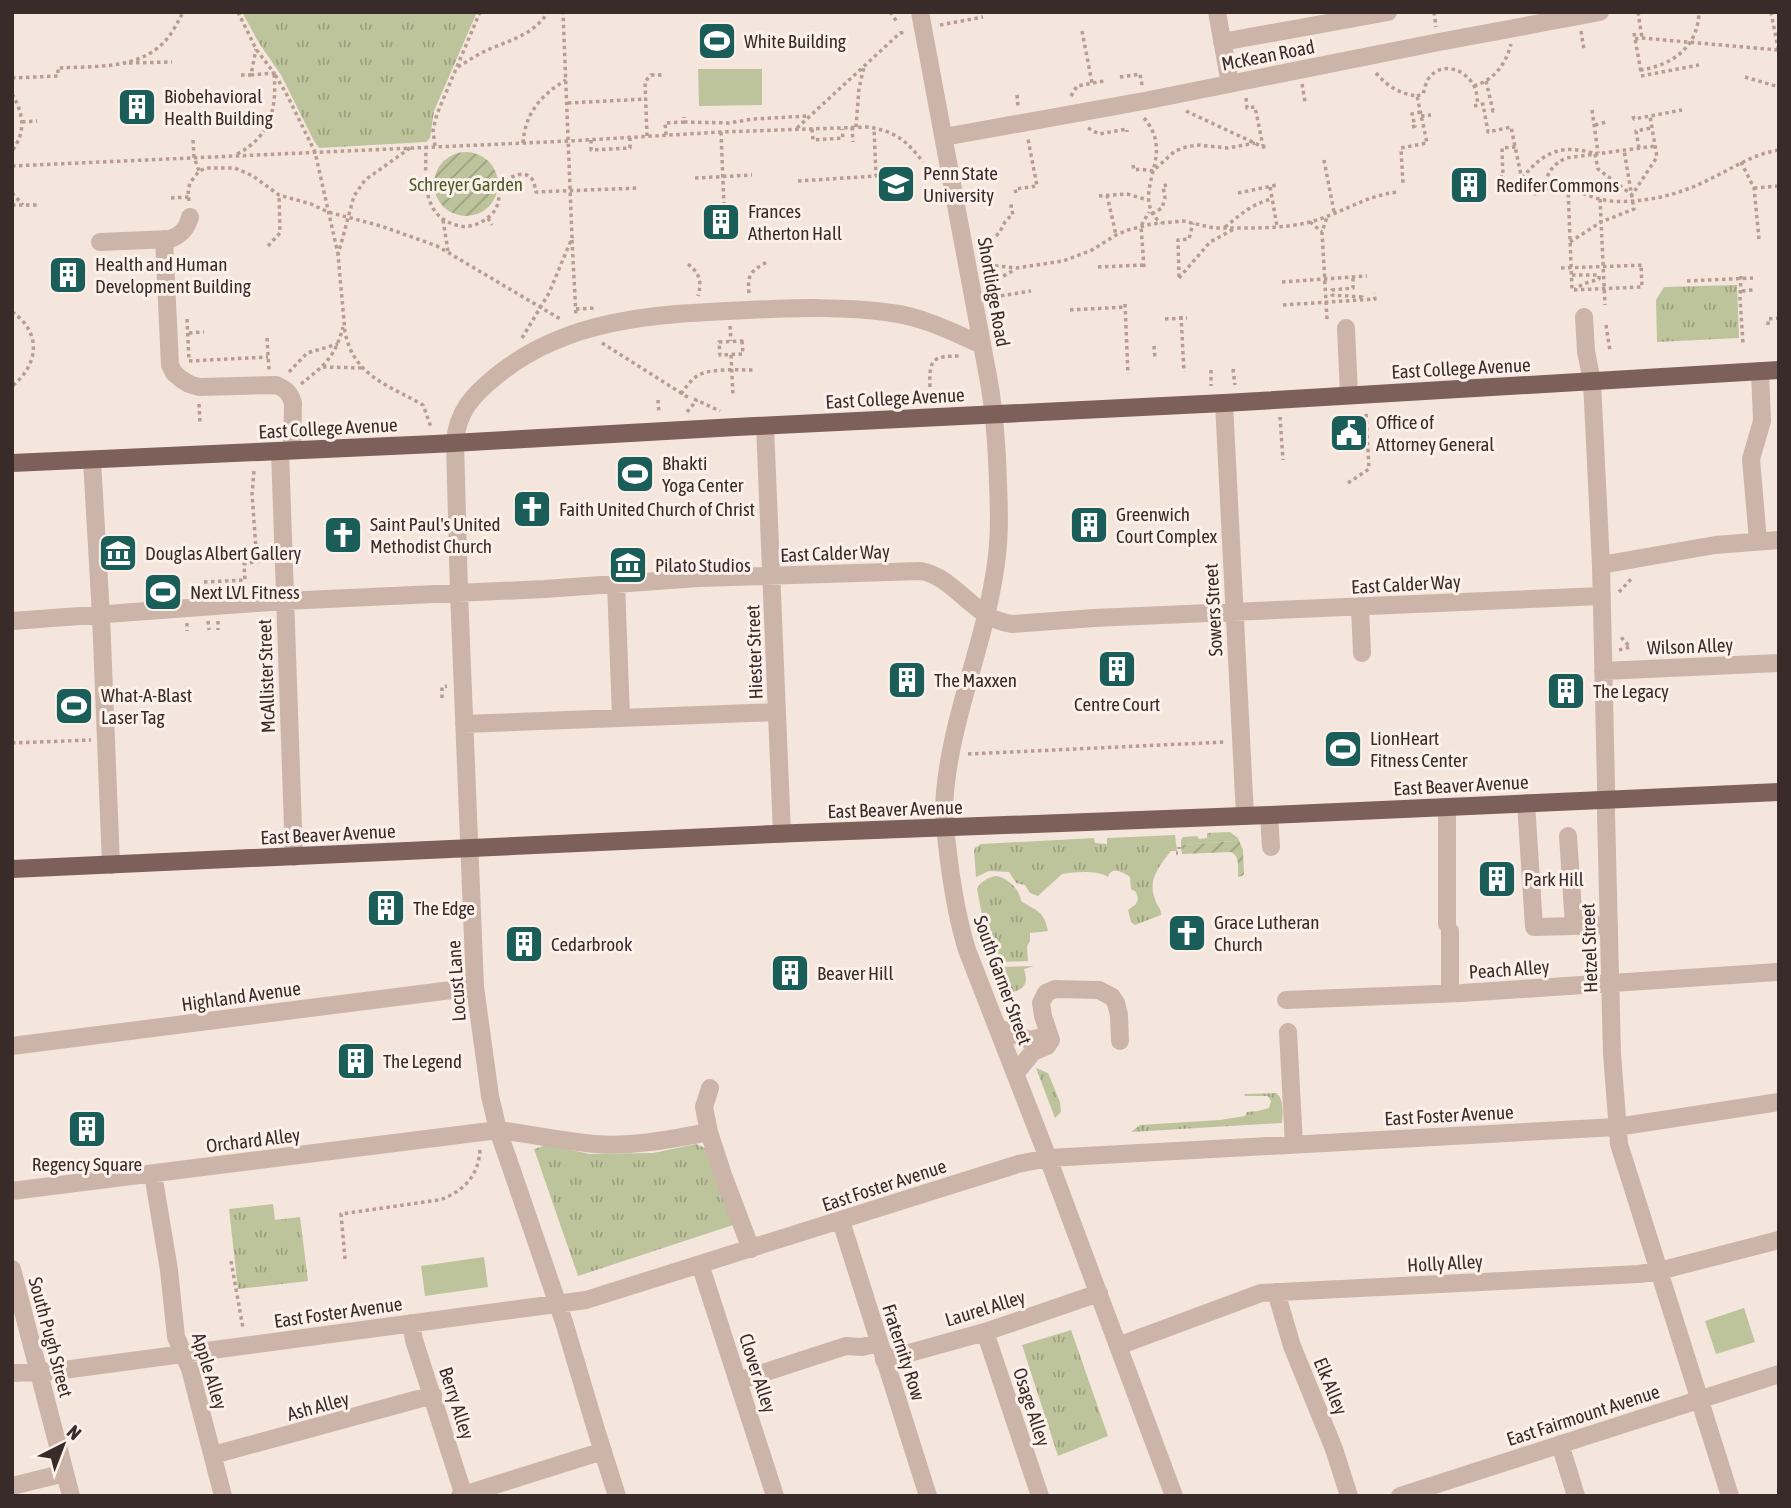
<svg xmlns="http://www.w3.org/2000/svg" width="1791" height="1508" font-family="'Asap Condensed',sans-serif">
<defs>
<pattern id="grass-tufts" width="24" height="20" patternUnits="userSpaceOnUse" patternTransform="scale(1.75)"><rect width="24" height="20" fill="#bdc49c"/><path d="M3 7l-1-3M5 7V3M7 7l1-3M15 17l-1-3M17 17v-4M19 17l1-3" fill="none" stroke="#9b9f7f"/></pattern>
<pattern id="garden-furrows" width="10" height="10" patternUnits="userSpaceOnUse" patternTransform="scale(1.75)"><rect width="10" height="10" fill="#bdc49c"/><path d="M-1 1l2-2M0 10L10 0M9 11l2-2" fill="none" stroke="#9b9f7f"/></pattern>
</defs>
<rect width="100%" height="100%" fill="#f4e6dd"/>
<path fill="url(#grass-tufts)" d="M 242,12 L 477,12 L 434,111 L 430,138 L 426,142 L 319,148 L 314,141 L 281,75 L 259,43 Z
M 1737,285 L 1739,338 L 1657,342 L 1656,300 L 1664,287 Z
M 1230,832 L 1238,838 L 1235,841 L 1181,845 L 1181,840 L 1183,837 L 1197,836 L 1199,839 L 1207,838 L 1207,833 Z
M 1175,835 L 1177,851 L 1171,851 C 1160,865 1147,880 1155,899 C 1157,907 1161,907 1161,915 L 1135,925 L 1131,922 L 1128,910 L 1136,904 L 1138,899 L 1136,892 L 1131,889 L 1130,877 C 1123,872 1111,866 1108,877 C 1096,870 1076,872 1062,874 L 1038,896 L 1030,893 L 1025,885 L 1016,883 L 1009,872 L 989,871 L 976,877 L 974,851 L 975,848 L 981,844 L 1094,838 L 1095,843 L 1107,844 L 1107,838 Z
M 997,876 C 1009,879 1020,890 1021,901 C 1036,911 1044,910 1048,931 L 1030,933 L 1030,941 L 1027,946 L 1028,961 L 997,962 L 983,920 L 977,889 C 981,881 988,877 997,876 Z
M 1034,966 L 1024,969 C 1029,986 1024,988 1008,994 L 998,967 Z
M 1036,1068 L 1048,1073 L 1060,1102 L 1061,1112 L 1055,1118 Z
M 1276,1093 C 1284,1098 1283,1114 1282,1123 L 1131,1132 L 1140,1125 L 1220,1120 L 1245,1116 L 1247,1112 L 1258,1111 L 1269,1108 L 1271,1101 L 1268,1096 L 1245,1096 L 1244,1094 Z
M 696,1144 L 707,1149 L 733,1225 L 578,1276 L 534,1149 L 547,1145 L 590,1154 L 653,1153 Z
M 273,1204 L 275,1220 L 300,1217 L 308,1281 L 238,1289 L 229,1209 Z
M 1071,1330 L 1108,1436 L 1058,1456 L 1022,1345 Z"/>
<path fill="url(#garden-furrows)" d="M434 184a32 32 0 1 1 64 0a32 32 0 1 1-64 0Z
M 1238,838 L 1243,850 L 1244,874 L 1242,876 L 1238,877 C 1238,868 1240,856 1231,852 L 1182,854 L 1181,845 L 1235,841 Z"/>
<path fill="#bdc49c" d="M 698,69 L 762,69 L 762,105 L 699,106 Z
M 484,1257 L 488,1287 L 425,1296 L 421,1266 Z
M 1744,1308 L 1755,1342 L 1716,1354 L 1705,1321 Z"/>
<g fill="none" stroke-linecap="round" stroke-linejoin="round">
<path stroke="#b99d92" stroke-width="3.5" stroke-dasharray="3.5 3.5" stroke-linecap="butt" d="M 238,12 L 256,49 L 274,73 L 251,75 L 256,49
M 890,12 L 898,23
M 1434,12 L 1436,27
M 1638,12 L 1642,38
M 1771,12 L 1779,53
M 940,25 L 983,17
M 1082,31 L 1092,83
M 1581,31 L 1584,50
M 1634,33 L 1641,72
M 1635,39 L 1642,38 L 1778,50
M 129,63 L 172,62
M 458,67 C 469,60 480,53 492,48 C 514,39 535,33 548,12
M 1640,70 C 1673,65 1698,47 1699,12
M 1376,73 C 1387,86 1400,94 1417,96 L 1427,143 L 1401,148 L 1403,185
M 241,75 L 251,75
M 651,75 L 663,75
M 1641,76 L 1699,65
M 1120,77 L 1140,74 L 1142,85
M 1745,77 L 1779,87
M 12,78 L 58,76 L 58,68 C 94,66 140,70 166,40 C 173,32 178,22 183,12
M 1486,81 L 1493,111 L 1495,110
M 1302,84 L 1305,102
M 1474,86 C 1494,80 1506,64 1511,44
M 12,94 C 24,114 26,132 12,151
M 1017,95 L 1018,107
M 1071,96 L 1077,86 L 1104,81
M 1417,96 L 1423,94 C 1425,88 1426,82 1429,78 C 1443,60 1467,70 1475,88 C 1477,93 1477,99 1478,105
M 1246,98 L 1247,108 L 1255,107 L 1263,146
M 568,103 L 646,99
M 1474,106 L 1483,104 L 1488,132 L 1511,127 L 1523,185 C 1535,184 1548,182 1560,185 C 1571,187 1580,193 1590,196 C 1607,203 1626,202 1643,200 C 1667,197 1689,190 1710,179 C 1733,168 1753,154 1779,150
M 1592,110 L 1598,153
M 1186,111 L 1263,147 L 1269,146
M 1421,116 L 1431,115
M 1633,116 L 1634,119 L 1682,110
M 1144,118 C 1150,125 1155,134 1156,143 C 1160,171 1134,201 1161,223
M 22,122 L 37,121
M 684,122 L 729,123 L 753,119 L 808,116
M 1595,125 L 1606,122
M 852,127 L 853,142
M 856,127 L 859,88 L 864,67
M 1412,127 L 1415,126 L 1412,114 L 1420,112
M 797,128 L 900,33 L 906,32
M 1088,128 L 1099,134 L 1127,129 L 1127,132
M 812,129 L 813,140 L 843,138 L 842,129
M 721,132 L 724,206
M 666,135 L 665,123 L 684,122 L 684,117
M 647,136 L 645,82 L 651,74
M 193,140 L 194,157 L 199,171
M 591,140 L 591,150 L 630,148 L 630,138
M 523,143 C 525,113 541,95 566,80
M 426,146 C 426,176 420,215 456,225 C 468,229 481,224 491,215 C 501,205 497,197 502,186 C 506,178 522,170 530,177 C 534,180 535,187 536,192 L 639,188
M 435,146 L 433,130 L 437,114 L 480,12
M 410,148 L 365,180 L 354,196 L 338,255 L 345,332 C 354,377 389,385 423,405 L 431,427
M 1639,148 L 1636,131 L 1651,128
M 237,154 C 271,136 277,109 274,73 L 286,93 L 315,152 L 338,254
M 1595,154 L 1598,169 L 1632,195 L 1657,157 L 1650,116
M 1324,160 L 1334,212
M 1741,162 L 1754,188 L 1759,239
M 1133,165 L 1134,170 L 1140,169 L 1153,171 L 1175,151 L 1186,147 L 1197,145 L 1228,148 L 1255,143
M 12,166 L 569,141 L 721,132 L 867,127 C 895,131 906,140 923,162
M 1500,177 L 1503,177 L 1502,148 L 1516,147
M 695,178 L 752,175
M 1522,178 C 1544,152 1560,144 1593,153
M 798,181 L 876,176 L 874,128
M 1545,183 C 1549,170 1554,164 1566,158 L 1655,146
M 1270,187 L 1277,226
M 1568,187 L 1572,290 L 1642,287 L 1641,265
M 1754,188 L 1779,186
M 12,193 L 23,205
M 1016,193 L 1015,189 L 1037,186 L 1028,139
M 1238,193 L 1277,185
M 1534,194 L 1546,191 L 1553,184
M 1107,195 L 1116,235
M 1099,196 L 1127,194 L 1148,200
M 171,198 L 189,197
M 1600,199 L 1605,305
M 189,201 L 188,190 L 190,183 L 199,171 L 207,168 L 235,168 L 253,176 L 279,195 L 311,204 L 328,212 L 381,226 L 437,246 L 562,320
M 12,205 L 37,205
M 1152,214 L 1162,208 L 1165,198 L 1163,186 L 1167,185
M 488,218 L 492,225
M 443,220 L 448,251
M 1310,222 L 1322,232
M 1225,227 C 1240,215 1253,203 1272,199
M 572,240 L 576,316
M 983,241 C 1007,236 997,224 1013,215 L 1011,206 L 1014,206
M 1570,242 L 1601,222 L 1634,209 L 1624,150
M 268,246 L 280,233 L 279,195
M 688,264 C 700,274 702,281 698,296
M 988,265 L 1016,268 L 1063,261 L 1092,250 L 1116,235 L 1128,230 L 1151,224 L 1183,221 L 1214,228 L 1223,228 C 1251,228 1283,229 1310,222 C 1341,214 1366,195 1398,192
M 1098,267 L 1143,265
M 1144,267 L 1141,226 L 1149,212
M 1561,268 L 1645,265
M 1572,275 L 1599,275 L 1599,279 L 1583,284 L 1575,289
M 1741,276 L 1740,298 L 1743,344
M 1179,277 L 1178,240 L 1189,239 L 1193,223
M 1179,278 L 1210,242 L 1234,229
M 1353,278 L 1353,288 L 1332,290 L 1332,295 L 1362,297 L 1362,300
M 1687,281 L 1753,278
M 1282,282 L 1367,276
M 991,283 L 1014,270
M 1742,291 L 1753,290
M 749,293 C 747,274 751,271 767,262
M 994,297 L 1031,291
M 1125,304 L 1128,374
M 1283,305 L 1375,299 L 1374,293
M 576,309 L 596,308
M 1070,310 L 1125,307
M 12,312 C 42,332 39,365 12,386
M 1181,316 L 1184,372
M 187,319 L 189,361
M 1165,319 L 1187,318
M 1327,319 L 1322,232 L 1327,217
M 1606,325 L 1610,351
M 1768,325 L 1768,319 L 1779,318
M 730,326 L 731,341
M 189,333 L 204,332
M 267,338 L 269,370
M 522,338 L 549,293 L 572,238 L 563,12
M 742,341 L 743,354 L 720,355 L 719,342 Z
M 602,343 L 689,398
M 1154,346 L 1155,359
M 731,355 L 733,396
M 189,361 L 268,357
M 323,367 L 363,368
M 1233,369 L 1235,385
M 1211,370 L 1211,386
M 289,372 L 307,353 L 338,344
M 301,384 C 325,365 335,357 343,327
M 930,387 C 929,359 932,356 960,356
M 681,394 C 686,387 690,381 697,376 C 709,368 738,370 754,370
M 694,399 L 720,411
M 658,400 L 659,414
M 199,404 L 200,423
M 687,412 L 697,400
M 1280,417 L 1283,460
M 254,471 L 252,494 L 257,562
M 1348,483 L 1369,469 L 1366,413
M 204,582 L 245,580 L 244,564 L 269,559
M 1619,592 L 1633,577
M 208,621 L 209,630
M 218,621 L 218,630
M 187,623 L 187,631
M 1619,650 L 1630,647 L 1619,635
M 442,698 L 442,687 L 447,686
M 12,743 L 91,740
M 968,754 L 1225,742
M 1179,847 L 1179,849
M 1176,853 L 1178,853
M 345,1259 L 341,1214 L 439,1200 C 463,1192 479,1176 480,1149
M 231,1261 L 243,1328"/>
<path stroke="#cdb4a8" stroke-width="18" d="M 920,12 L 989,382 C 995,416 997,449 998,483 C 999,509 1000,536 996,563 C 986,641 952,714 945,792 C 943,815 946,838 949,861 C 953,892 958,921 967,950 L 1048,1158 L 1174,1496
M 1217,12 L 1230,84
M 1222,42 L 1388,12
M 944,137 L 1144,101 L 1439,42 L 1600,12
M 164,239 L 170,365 L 174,373 L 181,379 L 189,384 L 199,387 L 276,385 C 286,389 290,393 293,403 L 292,450
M 100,242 L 170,239 C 182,235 187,228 190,217
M 1584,317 L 1586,351 L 1592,382 L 1601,565 L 1606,785 L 1606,813 L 1612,1054 L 1619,1144 L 1730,1496
M 1346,328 L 1349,395
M 1224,403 L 1245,816
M 765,426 L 782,834
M 280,451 L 294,857
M 92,460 L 101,616 L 111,865
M 1758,541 L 1751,459 L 1762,421 L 1760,371
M 1601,565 L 1715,545 L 1779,540
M 616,583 L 621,718
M 1360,607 L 1362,653
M 12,621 L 284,601 L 545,589 L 699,578 L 921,571 C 957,578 973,619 1012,624 L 1094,618 L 1601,596
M 1603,671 L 1779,663
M 464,724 L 777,712
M 1526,803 L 1534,927 L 1574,926 L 1568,836
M 1447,807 L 1447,924
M 1269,815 L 1271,847
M 1574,926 L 1609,925
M 1450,993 L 1450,931
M 1286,1000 L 1462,993 L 1777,972
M 998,1028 L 1029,1040 L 1043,1037 L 1051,1040
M 1288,1032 L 1294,1145
M 1051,1040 L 1043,1016 L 1041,1003 L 1046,993 L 1055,989 L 1099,990 L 1112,997 L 1116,1003 L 1119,1015 L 1120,1041
M 12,1046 L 475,987
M 1015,1074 L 1033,1052 L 1047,1046 L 1051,1040
M 710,1088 L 704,1107 L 709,1132 L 723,1175 L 751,1249
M 153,1174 L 169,1270 L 176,1337 L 190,1369 L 223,1496
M 12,1191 L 498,1130 C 531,1134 562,1141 595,1144 C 633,1147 672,1139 709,1132
M 841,1221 L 928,1496
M 700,1264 L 775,1496
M 12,1269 L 71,1496
M 1276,1292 L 1292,1346 L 1334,1449 L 1349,1496
M 411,1323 L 414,1340 L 464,1496
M 985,1332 L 1040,1496
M 1118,1346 L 1261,1293 L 1639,1274 L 1659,1271 L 1779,1240
M 884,1360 L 985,1332 L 1099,1293
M 12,1373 L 56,1371 L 586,1300 L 1018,1164 L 1048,1158 L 1617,1127 L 1779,1102
M 738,1381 L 846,1346 L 862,1347 L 878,1343
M 1560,1444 L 1576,1496
M 213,1455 L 433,1395
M 12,1486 L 65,1473
M 460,1496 L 603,1451
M 617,1496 L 597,1433 L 564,1322 L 498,1130 L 490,1096 L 475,987 L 459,593 L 455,442 C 457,412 473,395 495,377 C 567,317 659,314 748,310 C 796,308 844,306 892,313 C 923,317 953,332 982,345
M 1400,1496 L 1779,1374"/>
<path stroke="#7c6059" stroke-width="18" d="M 12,463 L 435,444 L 736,427 L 1224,403 L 1779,370
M 12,869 L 797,833 L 1269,815 L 1779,792"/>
</g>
<defs>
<g id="stadium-square" transform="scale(2.0125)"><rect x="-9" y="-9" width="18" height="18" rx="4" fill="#1b5e59" stroke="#fbf1ea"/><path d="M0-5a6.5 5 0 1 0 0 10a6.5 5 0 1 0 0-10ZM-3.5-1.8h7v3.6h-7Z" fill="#fff"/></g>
<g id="building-square" transform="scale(2.0125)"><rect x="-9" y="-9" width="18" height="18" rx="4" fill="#1b5e59" stroke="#fbf1ea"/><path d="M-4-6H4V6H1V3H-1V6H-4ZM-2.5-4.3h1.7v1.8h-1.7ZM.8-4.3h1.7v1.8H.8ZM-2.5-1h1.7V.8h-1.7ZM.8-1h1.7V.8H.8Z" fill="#fff"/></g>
<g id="university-square" transform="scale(2.0125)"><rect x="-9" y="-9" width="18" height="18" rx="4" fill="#1b5e59" stroke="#fbf1ea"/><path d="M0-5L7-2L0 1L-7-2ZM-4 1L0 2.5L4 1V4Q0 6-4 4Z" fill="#fff"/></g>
<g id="civic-square" transform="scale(2.0125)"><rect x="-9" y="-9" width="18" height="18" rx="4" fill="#1b5e59" stroke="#fbf1ea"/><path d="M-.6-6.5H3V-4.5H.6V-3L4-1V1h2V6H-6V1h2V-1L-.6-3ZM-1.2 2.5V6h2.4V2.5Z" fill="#fff"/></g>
<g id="church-square" transform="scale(2.0125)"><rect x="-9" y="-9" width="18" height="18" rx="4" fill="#1b5e59" stroke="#fbf1ea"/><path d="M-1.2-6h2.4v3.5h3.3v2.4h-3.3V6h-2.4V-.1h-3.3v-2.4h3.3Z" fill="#fff"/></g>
<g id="museum-square" transform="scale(2.0125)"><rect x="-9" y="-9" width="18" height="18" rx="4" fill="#1b5e59" stroke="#fbf1ea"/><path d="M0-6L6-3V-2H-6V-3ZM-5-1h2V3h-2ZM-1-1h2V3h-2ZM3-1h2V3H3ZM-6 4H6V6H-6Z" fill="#fff"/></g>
</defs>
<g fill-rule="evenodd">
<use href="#stadium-square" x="717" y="41"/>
<use href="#building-square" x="137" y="107"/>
<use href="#university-square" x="896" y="184"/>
<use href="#building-square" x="1469" y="185"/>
<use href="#building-square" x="721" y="222"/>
<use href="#building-square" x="68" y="275"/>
<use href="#civic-square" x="1349" y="433"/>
<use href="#stadium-square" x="635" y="474"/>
<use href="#church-square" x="532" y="509"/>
<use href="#building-square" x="1089" y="525"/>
<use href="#church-square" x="343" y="535"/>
<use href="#museum-square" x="118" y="553"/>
<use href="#museum-square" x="628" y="565"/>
<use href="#stadium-square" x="163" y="592"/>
<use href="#building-square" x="1117" y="669"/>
<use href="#building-square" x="907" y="680"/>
<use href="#building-square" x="1566" y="691"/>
<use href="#stadium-square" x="74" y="706"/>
<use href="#stadium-square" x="1343" y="749"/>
<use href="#building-square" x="1497" y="879"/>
<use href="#building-square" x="386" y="908"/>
<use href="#church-square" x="1187" y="933"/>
<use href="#building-square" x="524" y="944"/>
<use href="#building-square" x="790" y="973"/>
<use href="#building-square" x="356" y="1061"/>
<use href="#building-square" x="87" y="1129"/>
</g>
<g text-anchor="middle" stroke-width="6" stroke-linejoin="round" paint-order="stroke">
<g font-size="19" fill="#392b29" stroke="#fbf1ea" text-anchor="start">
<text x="744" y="48">White Building</text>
<text x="164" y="103">Biobehavioral<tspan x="164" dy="22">Health Building</tspan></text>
<text x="923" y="180">Penn State<tspan x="923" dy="22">University</tspan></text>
<text x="1496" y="192">Redifer Commons</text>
<text x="748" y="218">Frances<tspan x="748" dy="22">Atherton Hall</tspan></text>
<text x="95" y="271">Health and Human<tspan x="95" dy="22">Development Building</tspan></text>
<text x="1376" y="429">Office of<tspan x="1376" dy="22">Attorney General</tspan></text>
<text x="662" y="470">Bhakti<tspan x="662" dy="22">Yoga Center</tspan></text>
<text x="559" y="516">Faith United Church of Christ</text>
<text x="1116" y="521">Greenwich<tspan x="1116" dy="22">Court Complex</tspan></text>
<text x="370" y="531">Saint Paul's United<tspan x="370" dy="22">Methodist Church</tspan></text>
<text x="145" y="560">Douglas Albert Gallery</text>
<text x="655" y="572">Pilato Studios</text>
<text x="190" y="599">Next LVL Fitness</text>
<text x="934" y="687">The Maxxen</text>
<text x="1593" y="698">The Legacy</text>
<text x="101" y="702">What-A-Blast<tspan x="101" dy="22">Laser Tag</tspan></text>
<text x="1117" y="711" text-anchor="middle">Centre Court</text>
<text x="1370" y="745">LionHeart<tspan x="1370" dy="22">Fitness Center</tspan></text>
<text x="1524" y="886">Park Hill</text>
<text x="413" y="915">The Edge</text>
<text x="1214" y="929">Grace Lutheran<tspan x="1214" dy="22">Church</tspan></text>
<text x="551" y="951">Cedarbrook</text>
<text x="817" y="980">Beaver Hill</text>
<text x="383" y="1068">The Legend</text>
<text x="87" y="1171" text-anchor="middle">Regency Square</text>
</g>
<g font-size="19" fill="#392b29" stroke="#fbf1ea">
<text transform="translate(1268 55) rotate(-11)" y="7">McKean Road</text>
<text transform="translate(994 292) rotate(80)" y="7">Shortlidge Road</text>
<text transform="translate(1461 368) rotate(-3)" y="7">East College Avenue</text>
<text transform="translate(895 398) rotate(-3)" y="7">East College Avenue</text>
<text transform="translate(328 428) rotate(-3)" y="7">East College Avenue</text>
<text transform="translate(835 553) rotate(-2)" y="7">East Calder Way</text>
<text transform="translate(1406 584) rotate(-3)" y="7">East Calder Way</text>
<text transform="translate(1213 610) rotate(-93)" y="7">Sowers Street</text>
<text transform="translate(1690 646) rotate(-2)" y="7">Wilson Alley</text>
<text transform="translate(754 652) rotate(-92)" y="7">Hiester Street</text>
<text transform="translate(266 676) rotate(-92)" y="7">McAllister Street</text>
<text transform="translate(1461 785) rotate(-3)" y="7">East Beaver Avenue</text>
<text transform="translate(895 809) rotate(-2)" y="7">East Beaver Avenue</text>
<text transform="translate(328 834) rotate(-3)" y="7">East Beaver Avenue</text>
<text transform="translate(1589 948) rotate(-92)" y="7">Hetzel Street</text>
<text transform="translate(1509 969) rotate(-4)" y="7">Peach Alley</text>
<text transform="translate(1003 980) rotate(70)" y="7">South Garner Street</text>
<text transform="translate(456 981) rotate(-94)" y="7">Locust Lane</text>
<text transform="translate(241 996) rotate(-8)" y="7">Highland Avenue</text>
<text transform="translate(1449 1115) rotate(-3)" y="7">East Foster Avenue</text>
<text transform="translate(253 1140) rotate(-7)" y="7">Orchard Alley</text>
<text transform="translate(884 1185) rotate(-18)" y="7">East Foster Avenue</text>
<text transform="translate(1445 1263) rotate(-3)" y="7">Holly Alley</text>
<text transform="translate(985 1308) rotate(-17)" y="7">Laurel Alley</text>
<text transform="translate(338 1312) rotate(-8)" y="7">East Foster Avenue</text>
<text transform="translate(51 1337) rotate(75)" y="7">South Pugh Street</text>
<text transform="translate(904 1352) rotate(72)" y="7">Fraternity Row</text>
<text transform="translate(210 1371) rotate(73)" y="7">Apple Alley</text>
<text transform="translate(758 1373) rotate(72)" y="7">Clover Alley</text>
<text transform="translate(1331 1386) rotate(68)" y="7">Elk Alley</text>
<text transform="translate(457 1403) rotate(72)" y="7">Berry Alley</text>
<text transform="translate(318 1406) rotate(-15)" y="7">Ash Alley</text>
<text transform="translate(1032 1407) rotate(72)" y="7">Osage Alley</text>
<text transform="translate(1583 1415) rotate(-18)" y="7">East Fairmount Avenue</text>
</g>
<g font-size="19" fill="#4f592b" stroke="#fbf1ea">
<text x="466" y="191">Schreyer Garden</text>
</g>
</g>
<rect width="1791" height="1508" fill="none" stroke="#392b29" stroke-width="28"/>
<g transform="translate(63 1445) rotate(42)" stroke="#fbf1ea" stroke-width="5" paint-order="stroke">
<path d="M0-5L12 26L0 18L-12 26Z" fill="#392b29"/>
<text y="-10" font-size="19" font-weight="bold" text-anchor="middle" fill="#392b29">N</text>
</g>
</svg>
